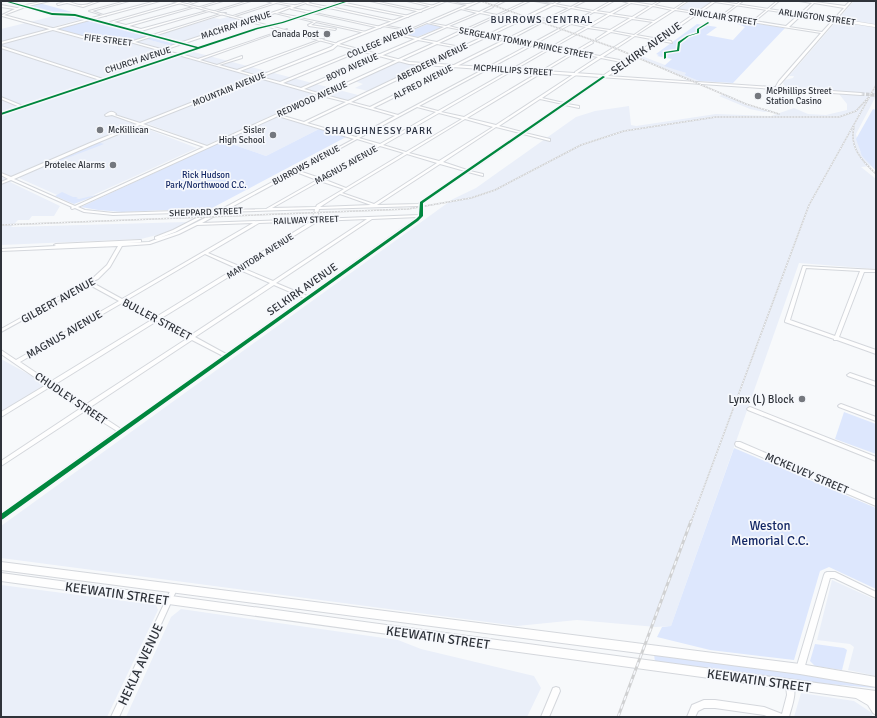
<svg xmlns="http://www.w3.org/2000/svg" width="877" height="718" font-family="Signika,sans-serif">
<rect width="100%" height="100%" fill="#f7f9fb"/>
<path fill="#eaeff9" d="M 690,1 L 707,1 L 711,2 L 696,12 L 678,9 Z
M 854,1 L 876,1 L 876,94 L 785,87 L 783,83 L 785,80 L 793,78 L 794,76 L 789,76 Z
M 58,15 L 78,20 L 46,29 L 82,39 L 115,40 L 130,43 L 146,39 L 172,46 L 159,50 L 178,55 L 190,51 L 358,95 L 346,101 L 321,94 L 316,96 L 206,145 L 148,124 L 142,127 L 197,148 L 78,202 L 75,203 L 19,178 L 10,182 L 60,206 L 54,216 L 32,216 L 29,220 L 18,220 L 11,227 L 187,222 L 169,232 L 141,239 L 1,245 L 1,29 Z
M 228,17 L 245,21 L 182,42 L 157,35 L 214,18 L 220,19 Z
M 639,55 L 686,73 L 684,75 L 699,81 L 687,80 L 636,57 Z
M 397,62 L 421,65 L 368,91 L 355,88 L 363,84 L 354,81 Z
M 725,94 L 752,106 L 772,111 L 764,112 L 750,109 L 719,96 Z
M 839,94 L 876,96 L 856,134 L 860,151 L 871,166 L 861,167 L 876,179 L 876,269 L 799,263 L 671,626 L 656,627 L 577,620 L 517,626 L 1,558 L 1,526 L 453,199 L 476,188 L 576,117 L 595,111 L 629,106 L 631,125 L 636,126 L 716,114 L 771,116 L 794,108 L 808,114 L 826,115 L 847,110 L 847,104 Z
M 278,116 L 321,128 L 266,156 L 223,141 Z
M 1,359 L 48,385 L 1,414 Z
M 832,580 L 876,600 L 876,676 L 848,670 L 854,647 L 850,644 L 817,640 Z
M 1,585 L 156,605 L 158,610 L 107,717 L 1,717 Z
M 181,609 L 398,640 L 421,649 L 534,676 L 541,688 L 527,717 L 126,717 L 171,617 Z
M 801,693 L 854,701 L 872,713 L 872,717 L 794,717 Z"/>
<path fill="#dde7fd" d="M 39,3 L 72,12 L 70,13 L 89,17 L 78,20 L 25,7 Z
M 95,19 L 154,34 L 131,41 L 84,36 L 56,29 Z
M 741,21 L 785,28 L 733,83 L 699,81 L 684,75 L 686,73 L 664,66 L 672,59 L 657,56 L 659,55 L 656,54 L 697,24 L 717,27 L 706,35 L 733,40 L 745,27 L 738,24 Z
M 428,24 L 442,27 L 417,37 L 403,34 Z
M 157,35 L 183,42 L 172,46 L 146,39 Z
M 873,109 L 876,110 L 876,171 L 862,156 L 856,139 Z
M 321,128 L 348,136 L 212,208 L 122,212 L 98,210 L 81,207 L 223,141 L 266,156 Z
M 98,142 L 104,144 L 57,162 L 54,162 Z
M 62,192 L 73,197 L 78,197 L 76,198 L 79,199 L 100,194 L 74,204 L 55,196 Z
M 844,412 L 876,424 L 876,454 L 835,439 Z
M 734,448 L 876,508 L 876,589 L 829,567 L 820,571 L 794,660 L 710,650 L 657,637 L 662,627 L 671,626 Z
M 815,644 L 844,648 L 847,650 L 842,670 L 815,666 L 810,661 Z
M 654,654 L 793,671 L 872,685 L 874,688 L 785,680 L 655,662 Z"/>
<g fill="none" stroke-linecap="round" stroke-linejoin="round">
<path stroke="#cfd1d4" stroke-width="3.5" stroke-dasharray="3.5 1.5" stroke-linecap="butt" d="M 781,91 L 781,93
M 861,94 L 876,95"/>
<g stroke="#d4d7dc" stroke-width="2">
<path id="minor" d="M 46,1 L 50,1 L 28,6 L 4,15 L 82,36 L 133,41 L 224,13 L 226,13 L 135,42 L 161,49 L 292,6 L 276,3 L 232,17 L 230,17 L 273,3 L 266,1 C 275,1 284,4 293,5 C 299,6 305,1 312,1 L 308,3 L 328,7 L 340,3 L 332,1 L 342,2 L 349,1 L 345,3 L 409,16 L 408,17 L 342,4 L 331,7 L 395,21 L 394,22 L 329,8 L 315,13 L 381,27 L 380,28 L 313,13 L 300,18 L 366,32 L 365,33 L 316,22 L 311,25 L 336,29 L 335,30 L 309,26 L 308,25 L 314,22 L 298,18 L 283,23 L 258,29 L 181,54 L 198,59 L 287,29 L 200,60 L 217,65 L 242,56 L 242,58 L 219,65 L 237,70 L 322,39 L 324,39 L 240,71 L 259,76 L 331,47 L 338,42 L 340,43 L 333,49 L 261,77 L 280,82 L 407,30 L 383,26 L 382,25 L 409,30 L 467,5 L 445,1 C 453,1 461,5 468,4 C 472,4 477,1 481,1 L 463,9 L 479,12 L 492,6 L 493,7 L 482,12 L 497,15 L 527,1 L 530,1 L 499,15 L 520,19 L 551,4 L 534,1 L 553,4 L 558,1 L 561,1 L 555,4 L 571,7 L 582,1 L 585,1 L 573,7 L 593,11 L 611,1 L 614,1 L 596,11 L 610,13 L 629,3 L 622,1 L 634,1 L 633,2 L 652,5 L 659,1 L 661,1 L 654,5 L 674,9 L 686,1 L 688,1 L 676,9 L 721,16 L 741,1 L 743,1 L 723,16 L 753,21 L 777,1 L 779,1 L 755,21 L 786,26 L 812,3 L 799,1 L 813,2 L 814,1 L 815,2 L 845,6 L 850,1 L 852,1 L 781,83 L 778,86 L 779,90 L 777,90 L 776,86 L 779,81 L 821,33 L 675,10 L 636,35 L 671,41 L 672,43 L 635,36 L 603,57 L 625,61 L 626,63 L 601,58 L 576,74 L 575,73 L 575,72 L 598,57 L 575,53 L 467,118 L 496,125 L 574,74 L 576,75 L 542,98 L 564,103 L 603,76 L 605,77 L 567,104 L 579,106 L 579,108 L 565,105 L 525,133 L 550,139 L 550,141 L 523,134 L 470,171 L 483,174 L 483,176 L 468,172 L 423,203 L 423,216 L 418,221 L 3,519 L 1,520 L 1,514 L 117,431 L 85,411 L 1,466 L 1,461 L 81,408 L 50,387 L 1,417 L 1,412 L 46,385 L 1,354 L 1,350 L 16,360 L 119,301 L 88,284 L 1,332 L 1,329 L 94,277 L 107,265 L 118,246 L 1,251 L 1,249 L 56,246 L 54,245 L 56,244 L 140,240 L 141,240 L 141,242 L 126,243 L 149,242 L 157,239 L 155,239 L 155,237 L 173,230 L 208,212 L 113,215 L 84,212 L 75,208 L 72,209 L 71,208 L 72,207 L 11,180 L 1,184 L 1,182 L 8,179 L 1,175 L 1,173 L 11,177 L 90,143 L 137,124 L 112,115 L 106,116 L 105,115 C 109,112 112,110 116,114 L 115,115 L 140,123 L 256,77 L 178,55 L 25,107 L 25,108 L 23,108 L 1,115 L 1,113 L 20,107 L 1,99 L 1,97 L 23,106 L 100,80 L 1,48 L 1,46 L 103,79 L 176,55 L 130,42 L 82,38 L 2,16 L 2,15 L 15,9 L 1,7 L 1,5 L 17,8 L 26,5 ZM 306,3 L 307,4 L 326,8 L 313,12 L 292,8 ZM 631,3 L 650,6 L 632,17 L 612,14 ZM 814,3 L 844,8 L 822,32 L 789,27 ZM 554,5 L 569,8 L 546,19 L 531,16 ZM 653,6 L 672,10 L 654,21 L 634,18 ZM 290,8 L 291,9 L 310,13 L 298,17 L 277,13 ZM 571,8 L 592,12 L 570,23 L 549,19 ZM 461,9 L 477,13 L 446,26 L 429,23 ZM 594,12 L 608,14 L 587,26 L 573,23 ZM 275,13 L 295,18 L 282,22 L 256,28 L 178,54 L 164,50 ZM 480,13 L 495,16 L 464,30 L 449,26 ZM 610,15 L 630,18 L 610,30 L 590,27 ZM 497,16 L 518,20 L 489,34 L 467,30 ZM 529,17 L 568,24 L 533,43 L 511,39 L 541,23 L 539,23 L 508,38 L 491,35 ZM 632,19 L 653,22 L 634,35 L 612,31 ZM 427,23 L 444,27 L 418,38 L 401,34 ZM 571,24 L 586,27 L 551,47 L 535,44 ZM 447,27 L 462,30 L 437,42 L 420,39 ZM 588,28 L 608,31 L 596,39 L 597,40 L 611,32 L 632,36 L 600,56 L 577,52 L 593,43 L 592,41 L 575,51 L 554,47 ZM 465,31 L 487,35 L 461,47 L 439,43 ZM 399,35 L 415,39 L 301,88 L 283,83 ZM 489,36 L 506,39 L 370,107 L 351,102 ZM 418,40 L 434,43 L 322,94 L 304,89 ZM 509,40 L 531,44 L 398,115 L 373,108 ZM 437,44 L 459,48 L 348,101 L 325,95 ZM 533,45 L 549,48 L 438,111 L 419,106 ZM 552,48 L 573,52 L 464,117 L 441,112 ZM 259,78 L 319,95 L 207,146 L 143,124 ZM 322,96 L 346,102 L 304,122 L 280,115 ZM 540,99 L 563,104 L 522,132 L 499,126 ZM 349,103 L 395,116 L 356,137 L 307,123 ZM 417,107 L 436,112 L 380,144 L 359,138 ZM 439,113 L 462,119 L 406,152 L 383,145 ZM 278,116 L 354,139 L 296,170 L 293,169 L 292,170 L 293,171 L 207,217 L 177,232 L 159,238 L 175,232 L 217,210 L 215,209 L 211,211 L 209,210 L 113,213 L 85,210 L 78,207 ZM 465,119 L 493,127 L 439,161 L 409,153 ZM 140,125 L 204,147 L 75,206 L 14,179 L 92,145 ZM 496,127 L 520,133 L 467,170 L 443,162 ZM 357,139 L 377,145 L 320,178 L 299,171 ZM 380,146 L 404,153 L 346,188 L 323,179 ZM 407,154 L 437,163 L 374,204 L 342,193 ZM 440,164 L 465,171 L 420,202 L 419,204 L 377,205 ZM 296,172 L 317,180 L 266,209 L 226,210 ZM 320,181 L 344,189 L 317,205 L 316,207 L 272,208 ZM 340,194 L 371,205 L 320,207 ZM 419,206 L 419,215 L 317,219 L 319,209 ZM 315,209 L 313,219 L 202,223 L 222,212 ZM 418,217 L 307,296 L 276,283 L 372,219 ZM 367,219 L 273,281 L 242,268 L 315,223 L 316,221 ZM 312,221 L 239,266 L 208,253 L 259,223 ZM 253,223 L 122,299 L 91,282 L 98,279 L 110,267 L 122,246 L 150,244 L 179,234 L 197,225 ZM 205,254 L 236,268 L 156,317 L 125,301 ZM 240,270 L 270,283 L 191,335 L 160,319 ZM 274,285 L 304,298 L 226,354 L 195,337 ZM 122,303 L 153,319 L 50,382 L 20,362 ZM 157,321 L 188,338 L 85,405 L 54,385 ZM 192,340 L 223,356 L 121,429 L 89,408 Z
M 63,1 C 70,1 77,6 83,5 C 89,5 94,1 100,1 L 83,7 L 67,3 L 58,5 L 57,4 L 65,2 Z
M 126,1 L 129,1 L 92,11 L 106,16 L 89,11 Z
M 196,1 L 199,1 L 187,5 L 185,5 Z
M 220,1 L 223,1 L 199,8 L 197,8 Z
M 248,1 L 251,1 L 214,12 L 212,12 Z
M 370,1 L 374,1 L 422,11 L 421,12 Z
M 407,1 L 411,1 L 434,6 L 433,7 Z
M 502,1 L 505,1 L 497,5 L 495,5 Z
M 180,2 L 181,3 L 114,22 L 126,25 L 193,7 L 195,7 L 129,26 L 141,29 L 207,11 L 209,11 L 141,31 L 110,22 Z
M 803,266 L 876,270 L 876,272 L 864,272 L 839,337 L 876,350 L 876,354 L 837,340 L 834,340 L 834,339 L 785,322 L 785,321 ZM 806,268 L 860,271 L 835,336 L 790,320 Z
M 850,373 L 876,382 L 876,386 L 848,376 L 847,375 Z
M 841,404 L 876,417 L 876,421 L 839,407 L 838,406 L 839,405 Z
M 750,407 L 876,457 L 876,461 L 748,410 L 747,409 L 748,408 Z
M 736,442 L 740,442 L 876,500 L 876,506 L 736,446 L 735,444 Z
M 827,572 L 835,572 L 837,573 L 876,592 L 876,598 L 834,578 L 830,578 L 804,669 L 803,672 L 800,673 L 797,672 L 796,669 L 824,575 L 825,573 Z
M 174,586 L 176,587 L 177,589 L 119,717 L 111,717 L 172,587 Z
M 790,681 L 793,682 C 797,694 792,705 789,717 L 769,717 L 764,715 L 715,708 L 704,708 L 698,711 L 695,717 L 687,717 L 692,705 L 704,700 L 715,700 L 764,707 L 782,714 L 787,695 L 786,685 L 787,682 Z
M 556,687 L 559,688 L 560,691 L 549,717 L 541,717 L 553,688 Z"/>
</g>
<g stroke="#d4d7dc" stroke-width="2">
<path id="major" d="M 156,1 L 160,1 L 1,44 L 1,42 Z
M 171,1 L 175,1 L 338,44 L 338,42 L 444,1 L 447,1 L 339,44 L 409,62 L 604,75 L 712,2 L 710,1 L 716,1 L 808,15 L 807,16 L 715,2 L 608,76 L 861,93 L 863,94 L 861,95 L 409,64 Z
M 1,562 L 800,664 L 876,677 L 876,687 L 800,674 L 1,570 Z
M 1,573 L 876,691 L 876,715 L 873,713 L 868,705 L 856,698 L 1,581 Z"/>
</g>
<use href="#minor" fill="#fefefe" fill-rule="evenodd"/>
<use href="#major" fill="#fefefe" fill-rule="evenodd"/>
<g stroke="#d0d1d2" stroke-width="1.5">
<path id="rail-far1" d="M 481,1 L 615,48 L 746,104 L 779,114
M 854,127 C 849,147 862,161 876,174
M 1,225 L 408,209 L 471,198 L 495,190 L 581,145 L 624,131 L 716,117 L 839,117 L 856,111 L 868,98
M 691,522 L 809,205 L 876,85"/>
</g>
<g stroke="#d0d1d2" stroke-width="3">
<path id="rail" d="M 618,717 L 691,521"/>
</g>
<use href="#rail-far1" stroke="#f6f8fc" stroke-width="1" stroke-dasharray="1.5" stroke-linecap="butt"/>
<use href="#rail" stroke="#f6f8fc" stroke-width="1.5" stroke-dasharray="4.5" stroke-linecap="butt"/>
<g stroke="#d4d7dc" stroke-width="3.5" stroke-linecap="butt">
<path id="major-bridge" d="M 807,15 L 876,26"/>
</g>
<use href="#major-bridge" stroke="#fefefe" stroke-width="2.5"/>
<g stroke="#f6f8fc" stroke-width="3">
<path id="cycleway" d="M 4,1 L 7,1 L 52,13 L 75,14 L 198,47 L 256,28 L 282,22 L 346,1 L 349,1 L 283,23 L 258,29 L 1,115 L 1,113 L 196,48 L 75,16 L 52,15 Z
M 708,22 L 709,23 L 699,29 L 699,33 L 689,36 L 680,43 L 679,51 L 666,53 L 666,58 L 664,59 L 664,52 L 677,50 L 678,42 L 687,36 L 697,33 L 697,29 Z
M 603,76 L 605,77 L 423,203 L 423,216 L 418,221 L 3,519 L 1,520 L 1,514 L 416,219 L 419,216 L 420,202 Z"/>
</g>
<use href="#cycleway" fill="#00873e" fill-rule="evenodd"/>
</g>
<g fill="#75787e" stroke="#f6f8fc" stroke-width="1.5">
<circle cx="327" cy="34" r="4"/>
<circle cx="758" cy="96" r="4"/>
<circle cx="100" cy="130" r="4"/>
<circle cx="273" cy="135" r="4"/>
<circle cx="113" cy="165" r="4"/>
<circle cx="802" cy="399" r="4"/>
</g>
<g text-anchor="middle" stroke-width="3.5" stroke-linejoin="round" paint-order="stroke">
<g font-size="9" fill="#2f333a" stroke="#f6f8fc">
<text transform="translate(723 17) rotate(9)" y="3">SINCLAIR STREET</text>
<text transform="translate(817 17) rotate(8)" y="3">ARLINGTON STREET</text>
<text transform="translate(236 25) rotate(-18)" y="3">MACHRAY AVENUE</text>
<text transform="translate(108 40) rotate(7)" y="3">FIFE STREET</text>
<text transform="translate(380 42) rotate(-23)" y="3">COLLEGE AVENUE</text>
<text transform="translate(526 43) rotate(11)" y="3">SERGEANT TOMMY PRINCE STREET</text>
<text transform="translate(138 60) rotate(-18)" y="3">CHURCH AVENUE</text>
<text transform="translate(432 62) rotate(-26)" y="3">ABERDEEN AVENUE</text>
<text transform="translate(352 67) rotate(-24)" y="3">BOYD AVENUE</text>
<text transform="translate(513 70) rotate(4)" y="3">MCPHILLIPS STREET</text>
<text transform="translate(423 82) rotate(-27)" y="3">ALFRED AVENUE</text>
<text transform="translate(229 89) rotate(-22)" y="3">MOUNTAIN AVENUE</text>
<text transform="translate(312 99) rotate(-24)" y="3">REDWOOD AVENUE</text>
<text transform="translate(306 165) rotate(-28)" y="3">BURROWS AVENUE</text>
<text transform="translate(346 165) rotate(-29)" y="3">MAGNUS AVENUE</text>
<text transform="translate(206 212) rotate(-2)" y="3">SHEPPARD STREET</text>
<text transform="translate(306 220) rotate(-2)" y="3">RAILWAY STREET</text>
<text transform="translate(260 256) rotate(-32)" y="3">MANITOBA AVENUE</text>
</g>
<g font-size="9" fill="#2f333a" stroke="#f6f8fc" text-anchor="end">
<text x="319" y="37">Canada Post</text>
<text x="766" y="94" text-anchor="start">McPhillips Street<tspan x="766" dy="10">Station Casino</tspan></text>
<text x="108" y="133" text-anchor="start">McKillican</text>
<text x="265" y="133">Sisler<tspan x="265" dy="10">High School</tspan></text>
<text x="105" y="168">Protelec Alarms</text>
</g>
<g font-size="9" fill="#132764" stroke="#f6f8fc">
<text x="206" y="178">Rick Hudson<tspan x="206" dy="10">Park/Northwood C.C.</tspan></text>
</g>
<g font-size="10" letter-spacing="1" fill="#272e3d" stroke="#f6f8fc">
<text x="542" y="23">BURROWS CENTRAL</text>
<text x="379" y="134">SHAUGHNESSY PARK</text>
</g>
<g font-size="11" fill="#2f333a" stroke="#f6f8fc">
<text transform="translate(646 48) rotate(-35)" y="4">SELKIRK AVENUE</text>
<text transform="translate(302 289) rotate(-35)" y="4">SELKIRK AVENUE</text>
<text transform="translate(58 300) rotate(-29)" y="4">GILBERT AVENUE</text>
<text transform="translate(157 319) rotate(28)" y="4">BULLER STREET</text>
<text transform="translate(64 334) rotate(-30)" y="4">MAGNUS AVENUE</text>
<text transform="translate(71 398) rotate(34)" y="4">CHUDLEY STREET</text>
<text transform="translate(807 473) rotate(23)" y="4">MCKELVEY STREET</text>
</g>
<g font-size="11" fill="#2f333a" stroke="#f6f8fc" text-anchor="end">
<text x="794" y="403">Lynx (L) Block</text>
</g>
<g font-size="13" fill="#132764" stroke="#f6f8fc">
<text x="770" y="530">Weston<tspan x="770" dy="15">Memorial C.C.</tspan></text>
</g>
<g font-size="13" fill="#2f333a" stroke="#f6f8fc">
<text transform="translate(117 593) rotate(8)" y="5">KEEWATIN STREET</text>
<text transform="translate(438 637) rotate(8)" y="5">KEEWATIN STREET</text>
<text transform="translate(140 664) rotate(-65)" y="5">HEKLA AVENUE</text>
<text transform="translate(759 680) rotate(8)" y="5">KEEWATIN STREET</text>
</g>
</g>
<rect width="877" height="718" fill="none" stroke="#2f333a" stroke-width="4"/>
</svg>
